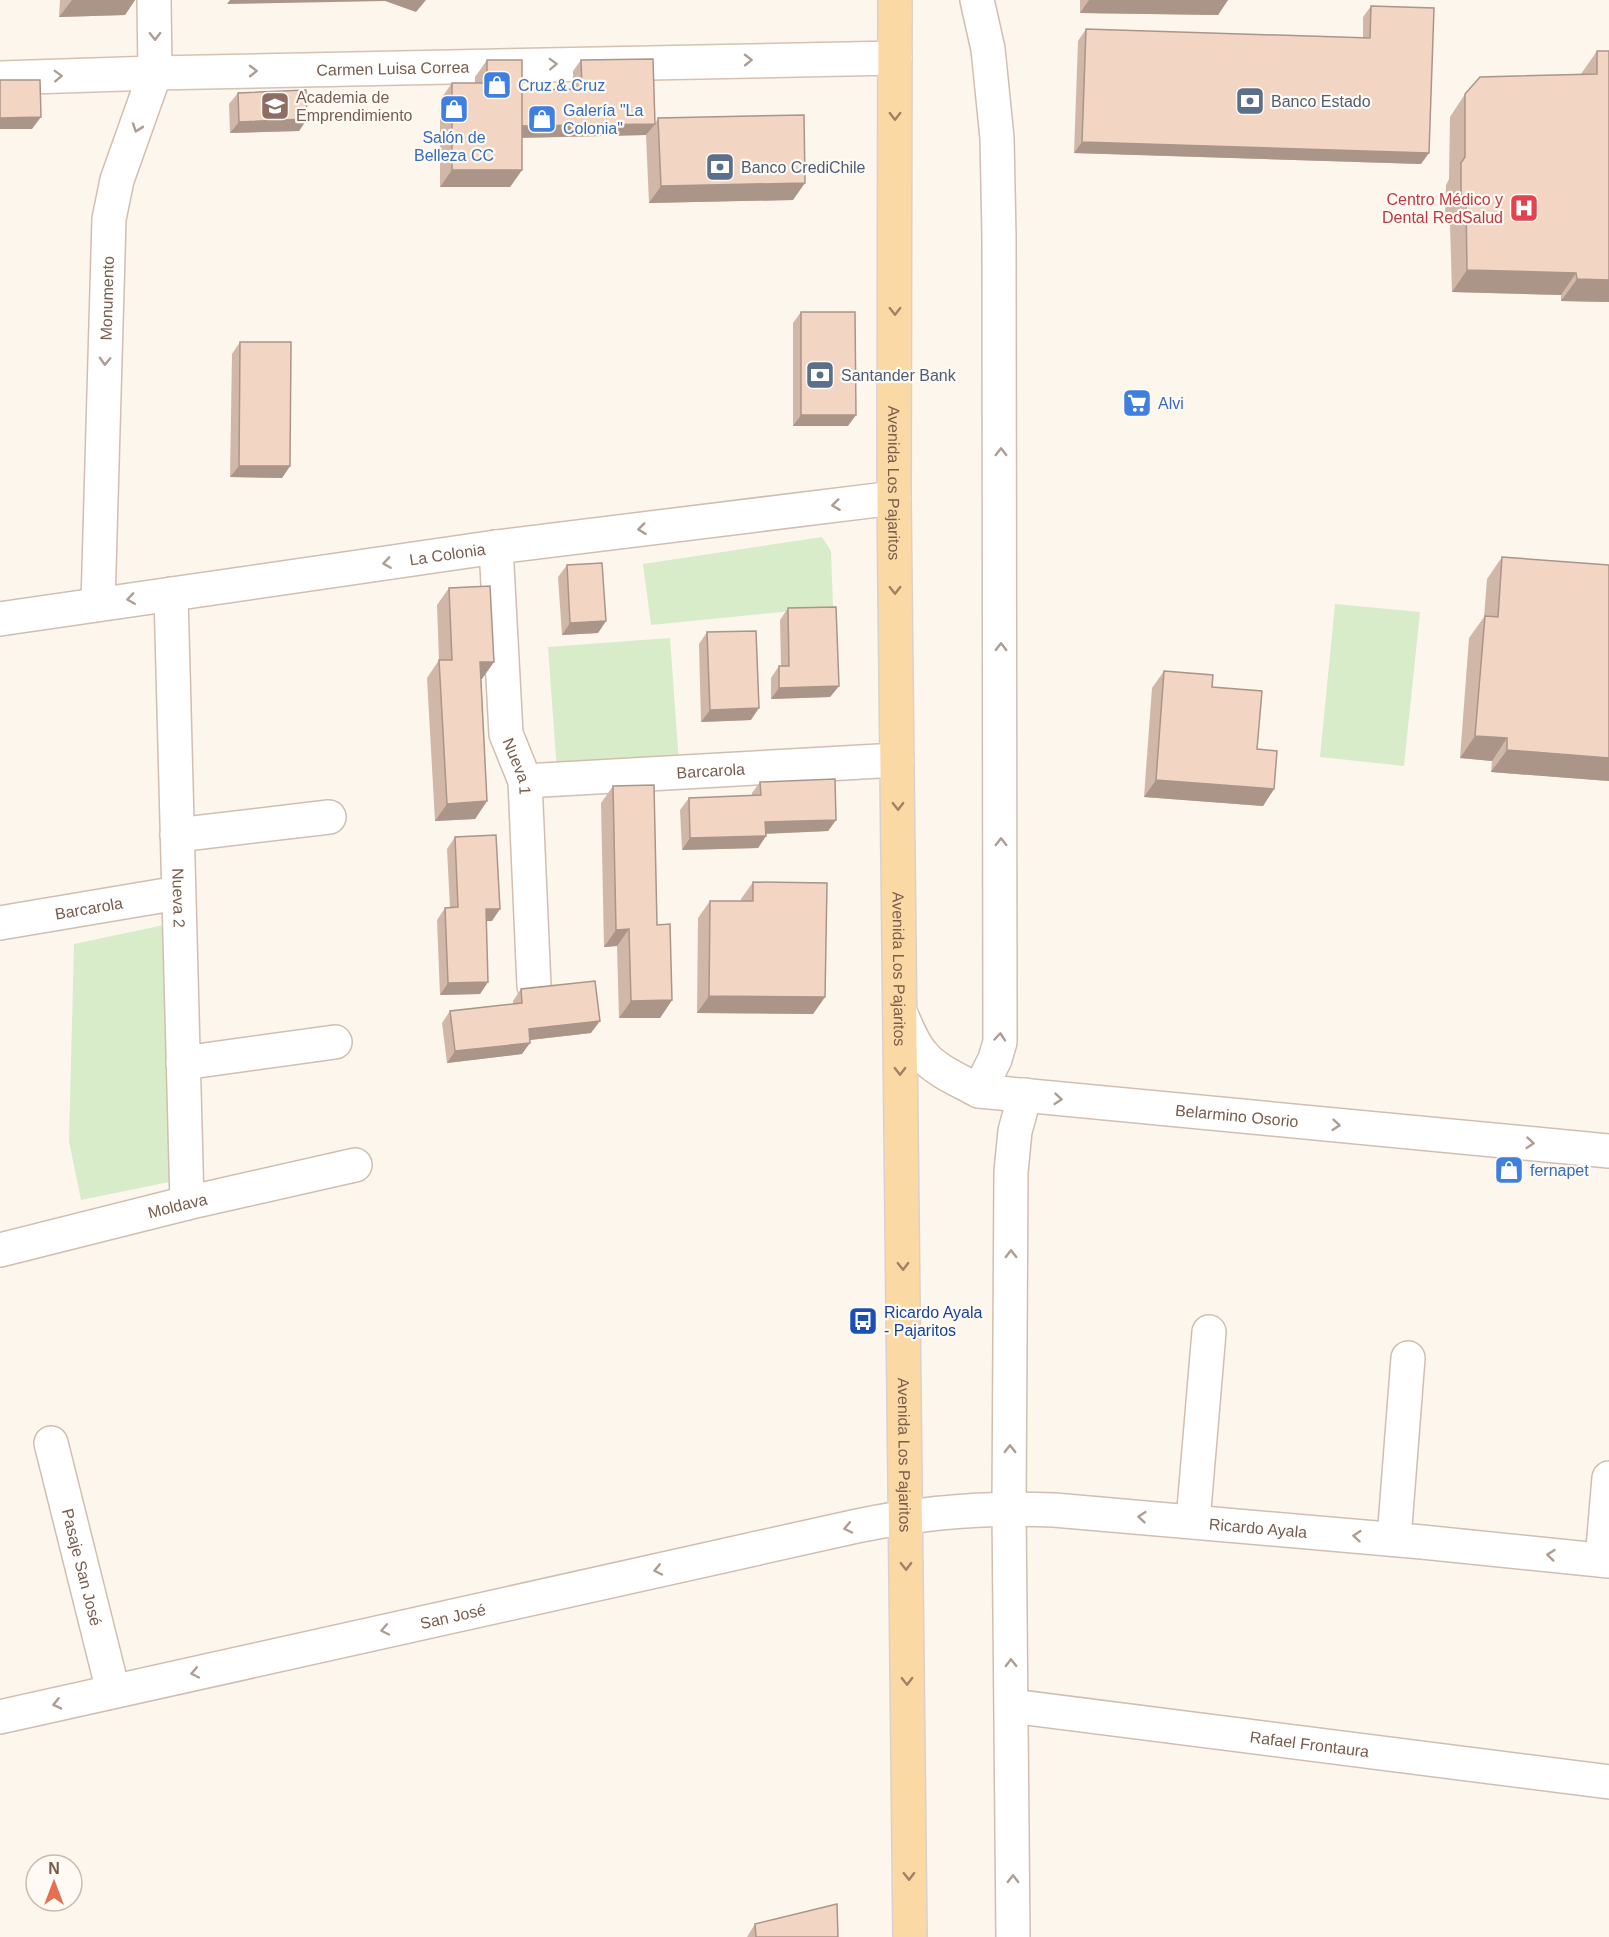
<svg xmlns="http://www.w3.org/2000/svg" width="1609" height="1937" font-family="Arial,sans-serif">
<rect width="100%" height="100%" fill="#fdf6ec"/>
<path fill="#d8ecc9" d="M 822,537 L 831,551 L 833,607 L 651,625 L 643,564 Z
M 1335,604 L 1420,612 L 1404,766 L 1320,757 Z
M 670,638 L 679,763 L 557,772 L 548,647 Z
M 164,925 L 169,1182 L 81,1200 L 69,1141 L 74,944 Z"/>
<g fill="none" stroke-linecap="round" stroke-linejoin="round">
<g stroke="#d1beb0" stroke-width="36">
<g id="minor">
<path d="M 977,0 L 988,49 L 997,138 L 999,236 L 1000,1042 L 995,1059 L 979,1091"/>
<path id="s1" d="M 496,547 L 506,734 L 525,781 L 534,986"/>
<path id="s2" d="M 171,594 L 187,1203"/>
<path id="s3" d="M 98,604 L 109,219 L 117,180 L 155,73 L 154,0"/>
<path id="s4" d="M 525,781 L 897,760"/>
<path d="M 177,835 L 329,817"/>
<path id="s5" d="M 0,923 L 178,893"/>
<path d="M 183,1063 L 335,1042"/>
<path id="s6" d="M 0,1250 L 187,1203 L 355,1165"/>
<path id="s7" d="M 51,1443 L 113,1691"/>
<path d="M 1193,1521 L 1209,1332"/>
<path d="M 1394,1539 L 1408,1358"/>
<path d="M 1602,1560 L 1609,1478"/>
<path id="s8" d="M 1012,1706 L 1609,1782"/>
<path d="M 1013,1937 L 1009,1508 L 1011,1172 L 1015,1131 L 1025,1095"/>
</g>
</g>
<g stroke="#d1beb0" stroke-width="36">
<g id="tertiary">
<path id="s9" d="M 0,619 L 496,547 L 894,498"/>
<path id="s10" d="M 900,1012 C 907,1027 912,1043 923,1055 C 936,1071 961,1081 979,1091 L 1609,1151"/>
<path id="s11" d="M 0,1717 L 857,1526 C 923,1512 987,1507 1054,1510 L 1422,1542 L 1609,1561"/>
</g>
</g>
<g stroke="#d6c0b0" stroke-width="36">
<g id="secondary">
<path id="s12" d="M 0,78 L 155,73 L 895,58"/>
</g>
</g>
<g stroke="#dad1cd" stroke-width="36">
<g id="primary">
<path id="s13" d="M 895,0 L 894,498 L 910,1937"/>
</g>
</g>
<use href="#minor" stroke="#fff" stroke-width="33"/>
<use href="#tertiary" stroke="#fff" stroke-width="33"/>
<use href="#secondary" stroke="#fff" stroke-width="33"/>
<use href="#primary" stroke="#fbd9a5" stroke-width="33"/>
</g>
<path fill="#d1b7a8" d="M 60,0 L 135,0 L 125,15 L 59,17 Z
M 1080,0 L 1228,0 L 1218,15 L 1080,13 Z
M 1371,6 L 1421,164 L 1074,153 L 1078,41 L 1086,29 L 1363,38 L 1363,17 Z
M 1597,51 L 1609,51 L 1609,302 L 1561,301 L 1561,295 L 1452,292 L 1450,225 L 1445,218 L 1446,185 L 1449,179 L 1450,117 L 1465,94 L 1581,74 Z
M 487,60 L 522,90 L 573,90 L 573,71 L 581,60 L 655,124 L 658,118 L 793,200 L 649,203 L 646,135 L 522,138 L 522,170 L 510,187 L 440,187 L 440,100 L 452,83 L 475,83 L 475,77 Z
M 238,93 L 307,119 L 299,131 L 230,133 L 229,104 Z
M 801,312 L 848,426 L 793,426 L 793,323 Z
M 240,342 L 290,466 L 282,478 L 230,477 L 232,354 Z
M 1502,557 L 1609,781 L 1491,772 L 1492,761 L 1460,758 L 1469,638 L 1484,617 L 1487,579 Z
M 567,565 L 606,621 L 598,633 L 562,635 L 558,577 Z
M 449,588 L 482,679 L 481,679 L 487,801 L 475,819 L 435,821 L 427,678 L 439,660 L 437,605 Z
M 788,608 L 839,686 L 830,697 L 771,699 L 771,678 L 779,666 L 781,666 L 780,620 Z
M 707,632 L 751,720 L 701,722 L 699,644 Z
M 1164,671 L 1212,687 L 1257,749 L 1274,789 L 1263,806 L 1144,797 L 1152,688 Z
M 760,782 L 836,820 L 828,831 L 766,834 L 766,836 L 758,848 L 682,850 L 680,810 L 689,798 L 752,796 L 752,793 Z
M 613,786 L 657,925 L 672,1000 L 660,1018 L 619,1018 L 617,946 L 604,947 L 601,803 Z
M 455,837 L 492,921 L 486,921 L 488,982 L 480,994 L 440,995 L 437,920 L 445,908 L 450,908 L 447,849 Z
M 753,882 L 825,997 L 813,1014 L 697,1013 L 698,918 L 710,901 L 741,901 L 741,899 Z
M 521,989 L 591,1033 L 530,1040 L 522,1054 L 447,1063 L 442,1023 L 450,1011 L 513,1004 L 513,1001 Z
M 755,1924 L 838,1937 L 747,1937 Z"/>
<path fill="#aa9588" d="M 72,0 L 135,0 L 125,15 L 59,17 Z
M 230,0 L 426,0 L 416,12 L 385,1 L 227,4 Z
M 1089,0 L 1228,0 L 1218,15 L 1080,13 Z
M 41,117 L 32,129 L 0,129 L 0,118 Z
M 307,119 L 299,131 L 230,133 L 239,122 Z
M 655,124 L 646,135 L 510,138 L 518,126 Z
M 1082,142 L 1429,153 L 1421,164 L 1074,153 Z
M 452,170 L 522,170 L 510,187 L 440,187 Z
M 805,183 L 793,200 L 649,203 L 661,186 Z
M 1467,270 L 1576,273 L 1561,295 L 1452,292 Z
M 1577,279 L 1609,280 L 1609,302 L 1561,301 Z
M 801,415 L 856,415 L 848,426 L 793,426 Z
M 239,466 L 290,466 L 282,478 L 230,477 Z
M 606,621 L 598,633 L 562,635 L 570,623 Z
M 480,662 L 494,662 L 482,679 L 468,679 Z
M 839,686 L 830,697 L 771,699 L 779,688 Z
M 759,708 L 751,720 L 701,722 L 710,710 Z
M 1475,736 L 1507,738 L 1492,761 L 1460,758 Z
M 1507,750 L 1609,758 L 1609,781 L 1491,772 Z
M 1156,780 L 1274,789 L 1263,806 L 1144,797 Z
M 487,801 L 475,819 L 435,821 L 447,804 Z
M 836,820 L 828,831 L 757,834 L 765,822 Z
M 766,836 L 758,848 L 682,850 L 690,838 Z
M 486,909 L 500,909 L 492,921 L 478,921 Z
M 629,929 L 617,946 L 604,947 L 616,930 Z
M 488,982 L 480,994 L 440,995 L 448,983 Z
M 709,996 L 825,997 L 813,1014 L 697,1013 Z
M 672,1000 L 660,1018 L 619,1018 L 631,1001 Z
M 600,1021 L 591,1033 L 521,1041 L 529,1029 Z
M 530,1043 L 522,1054 L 447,1063 L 455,1051 Z"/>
<path fill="#f3d5c3" stroke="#aa9588" stroke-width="1.5" d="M 1371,6 L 1434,8 L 1429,153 L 1082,142 L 1086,29 L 1370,38 Z
M 1597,51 L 1609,51 L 1609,280 L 1577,279 L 1576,273 L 1467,270 L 1466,203 L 1461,196 L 1461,163 L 1465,157 L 1465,94 L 1480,77 L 1597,74 Z
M 653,59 L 655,124 L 522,126 L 522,90 L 582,89 L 581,60 Z
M 487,60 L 522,60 L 522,170 L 452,170 L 452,83 L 487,83 Z
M 0,80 L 40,80 L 41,117 L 0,118 Z
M 306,90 L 307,119 L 239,122 L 238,93 Z
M 804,115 L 805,183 L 661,186 L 658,118 Z
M 801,312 L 855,312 L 856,415 L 801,415 Z
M 240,342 L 291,342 L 290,466 L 239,466 Z
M 1502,557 L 1609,565 L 1609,758 L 1507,750 L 1507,738 L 1475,736 L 1485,616 L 1498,617 Z
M 602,563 L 606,621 L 570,623 L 567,565 Z
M 490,586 L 494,662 L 480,662 L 487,801 L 447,804 L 439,660 L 452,660 L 449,588 Z
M 836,607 L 839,686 L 779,688 L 779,666 L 789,666 L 788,608 Z
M 756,631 L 759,708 L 710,710 L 707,632 Z
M 1164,671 L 1213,675 L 1212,687 L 1262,691 L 1257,749 L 1277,751 L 1274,789 L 1156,780 Z
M 835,779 L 836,820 L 765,822 L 766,836 L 690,838 L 689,798 L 761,795 L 760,782 Z
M 654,785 L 657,925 L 670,924 L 672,1000 L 631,1001 L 629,929 L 616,930 L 613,786 Z
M 496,835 L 500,909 L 486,909 L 488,982 L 448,983 L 445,908 L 458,907 L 455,837 Z
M 753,882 L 827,883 L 825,997 L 709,996 L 710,901 L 753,901 Z
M 595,981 L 600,1021 L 529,1029 L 530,1043 L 455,1051 L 450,1011 L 522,1003 L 521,989 Z
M 837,1904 L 838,1937 L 756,1937 L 755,1924 Z"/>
<defs><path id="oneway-chevron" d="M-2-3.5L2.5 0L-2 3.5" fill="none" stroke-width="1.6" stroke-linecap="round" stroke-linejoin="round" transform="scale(1.5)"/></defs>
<g stroke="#af9d94">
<use href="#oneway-chevron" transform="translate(155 36) rotate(89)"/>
<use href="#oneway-chevron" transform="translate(748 60) rotate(-1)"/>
<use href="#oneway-chevron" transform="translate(553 64) rotate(-2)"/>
<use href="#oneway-chevron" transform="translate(253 71) rotate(-1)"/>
<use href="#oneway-chevron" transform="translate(58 76) rotate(-2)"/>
<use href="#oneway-chevron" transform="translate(137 128) rotate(109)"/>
<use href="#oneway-chevron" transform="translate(105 361) rotate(92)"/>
<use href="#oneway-chevron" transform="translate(1001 452) rotate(-90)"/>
<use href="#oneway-chevron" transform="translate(836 505) rotate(173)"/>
<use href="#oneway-chevron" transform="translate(642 529) rotate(173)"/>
<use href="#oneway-chevron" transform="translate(387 563) rotate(172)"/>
<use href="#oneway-chevron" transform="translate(131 599) rotate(172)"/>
<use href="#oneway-chevron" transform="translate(1001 647) rotate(-90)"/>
<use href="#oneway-chevron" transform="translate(1001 842) rotate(-90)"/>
<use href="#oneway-chevron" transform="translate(1000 1037) rotate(-85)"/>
<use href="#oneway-chevron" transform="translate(1058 1099) rotate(5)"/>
<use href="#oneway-chevron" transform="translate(1336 1125) rotate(5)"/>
<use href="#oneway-chevron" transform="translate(1530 1143) rotate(5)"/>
<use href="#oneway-chevron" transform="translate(1011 1254) rotate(-90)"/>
<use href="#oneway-chevron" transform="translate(1010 1449) rotate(-90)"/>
<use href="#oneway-chevron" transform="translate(1142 1517) rotate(-175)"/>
<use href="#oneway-chevron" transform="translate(848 1528) rotate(168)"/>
<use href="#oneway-chevron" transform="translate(1357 1536) rotate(-175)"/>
<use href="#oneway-chevron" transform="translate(1551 1555) rotate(-174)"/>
<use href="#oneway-chevron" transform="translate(658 1570) rotate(168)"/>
<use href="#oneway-chevron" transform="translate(385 1630) rotate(168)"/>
<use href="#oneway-chevron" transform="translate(1011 1663) rotate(-91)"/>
<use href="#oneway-chevron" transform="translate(195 1673) rotate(168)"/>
<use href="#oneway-chevron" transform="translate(57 1704) rotate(167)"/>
<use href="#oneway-chevron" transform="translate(1013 1879) rotate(-90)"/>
</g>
<g stroke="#a18267">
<use href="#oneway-chevron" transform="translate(895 116) rotate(90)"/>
<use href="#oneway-chevron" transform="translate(895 311) rotate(90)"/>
<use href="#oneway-chevron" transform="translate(895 590) rotate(89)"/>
<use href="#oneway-chevron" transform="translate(898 806) rotate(89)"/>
<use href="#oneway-chevron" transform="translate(900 1071) rotate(89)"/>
<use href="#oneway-chevron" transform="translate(903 1266) rotate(89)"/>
<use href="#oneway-chevron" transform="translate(906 1566) rotate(89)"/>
<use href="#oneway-chevron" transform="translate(907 1681) rotate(89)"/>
<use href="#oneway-chevron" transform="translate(909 1876) rotate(89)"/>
</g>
<defs>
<g id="shop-square" transform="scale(1.5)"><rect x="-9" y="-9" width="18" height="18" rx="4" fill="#3f7fe0" stroke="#fffaf3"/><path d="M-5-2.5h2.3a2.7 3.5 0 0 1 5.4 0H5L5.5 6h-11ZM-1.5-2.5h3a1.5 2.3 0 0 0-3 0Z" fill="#fff"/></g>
<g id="bank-square" transform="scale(1.5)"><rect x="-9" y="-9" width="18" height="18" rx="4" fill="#5c6f8a" stroke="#fffaf3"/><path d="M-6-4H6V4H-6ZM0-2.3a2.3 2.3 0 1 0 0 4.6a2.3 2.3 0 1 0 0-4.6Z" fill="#fff"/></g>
<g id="school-square" transform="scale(1.5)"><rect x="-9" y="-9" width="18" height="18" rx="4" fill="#8d6e63" stroke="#fffaf3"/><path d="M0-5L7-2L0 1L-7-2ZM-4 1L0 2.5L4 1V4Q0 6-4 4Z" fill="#fff"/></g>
<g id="hospital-square" transform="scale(1.5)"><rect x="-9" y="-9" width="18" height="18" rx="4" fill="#e0444e" stroke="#fffaf3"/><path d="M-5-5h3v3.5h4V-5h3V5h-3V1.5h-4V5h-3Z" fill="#fff"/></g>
<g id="supermarket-square" transform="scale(1.5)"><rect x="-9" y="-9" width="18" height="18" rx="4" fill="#3f7fe0" stroke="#fffaf3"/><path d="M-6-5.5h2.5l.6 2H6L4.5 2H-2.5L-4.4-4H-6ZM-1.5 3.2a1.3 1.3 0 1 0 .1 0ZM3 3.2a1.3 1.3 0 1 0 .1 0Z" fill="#fff"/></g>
<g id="bus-square" transform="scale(1.5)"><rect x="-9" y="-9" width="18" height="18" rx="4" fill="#1a4fb4" stroke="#fffaf3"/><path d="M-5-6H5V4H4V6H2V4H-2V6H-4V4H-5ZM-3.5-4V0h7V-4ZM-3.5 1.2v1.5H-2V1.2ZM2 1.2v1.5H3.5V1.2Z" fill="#fff"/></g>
</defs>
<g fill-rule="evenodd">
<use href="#shop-square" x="497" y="85"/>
<use href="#bank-square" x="1250" y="101"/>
<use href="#school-square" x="275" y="106"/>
<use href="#shop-square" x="454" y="109"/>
<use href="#shop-square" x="542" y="119"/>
<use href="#bank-square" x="720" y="167"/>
<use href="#hospital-square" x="1524" y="208"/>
<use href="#bank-square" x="820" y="375"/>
<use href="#supermarket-square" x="1137" y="403"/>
<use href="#shop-square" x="1509" y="1170"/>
<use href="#bus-square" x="863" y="1321"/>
</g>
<g text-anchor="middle" stroke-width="4.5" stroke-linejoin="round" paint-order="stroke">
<g font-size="16" fill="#7a5c4d" stroke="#fffaf3">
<text dy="6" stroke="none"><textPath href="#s12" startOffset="393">Carmen Luisa Correa</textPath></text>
<text dy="6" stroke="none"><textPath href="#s3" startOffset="306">Monumento</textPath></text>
<text dy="6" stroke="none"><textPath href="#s13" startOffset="483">Avenida Los Pajaritos</textPath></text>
<text dy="6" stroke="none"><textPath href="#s9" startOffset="452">La Colonia</textPath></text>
<text dy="6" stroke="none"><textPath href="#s1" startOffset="222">Nueva 1</textPath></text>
<text dy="6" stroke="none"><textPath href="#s4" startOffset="186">Barcarola</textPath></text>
<text dy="6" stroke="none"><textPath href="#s2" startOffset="304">Nueva 2</textPath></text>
<text dy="6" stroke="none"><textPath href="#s5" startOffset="90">Barcarola</textPath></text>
<text dy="6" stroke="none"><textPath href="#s13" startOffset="969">Avenida Los Pajaritos</textPath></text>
<text dy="6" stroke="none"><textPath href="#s10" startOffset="375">Belarmino Osorio</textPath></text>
<text dy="6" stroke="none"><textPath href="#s6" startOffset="183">Moldava</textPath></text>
<text dy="6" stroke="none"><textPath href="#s13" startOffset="1455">Avenida Los Pajaritos</textPath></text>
<text dy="6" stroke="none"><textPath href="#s11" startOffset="1281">Ricardo Ayala</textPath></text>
<text dy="6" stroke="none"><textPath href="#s7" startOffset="128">Pasaje San José</textPath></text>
<text dy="6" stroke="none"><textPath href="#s11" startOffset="464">San José</textPath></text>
<text dy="6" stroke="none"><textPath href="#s8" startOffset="300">Rafael Frontaura</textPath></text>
</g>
<g font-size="16" fill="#366cbe" stroke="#fffaf3" text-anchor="start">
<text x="518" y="91">Cruz &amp; Cruz</text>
<text x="563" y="116">Galería "La<tspan x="563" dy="18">Colonia"</tspan></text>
<text x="454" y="143" text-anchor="middle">Salón de<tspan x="454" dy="18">Belleza CC</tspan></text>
<text x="1158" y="409">Alvi</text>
<text x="1530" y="1176">fernapet</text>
</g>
<g font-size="16" fill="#785e54" stroke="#fffaf3" text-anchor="start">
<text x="296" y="103">Academia de<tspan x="296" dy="18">Emprendimiento</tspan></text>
</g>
<g font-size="16" fill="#4e5e75" stroke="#fffaf3" text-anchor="start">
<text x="1271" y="107">Banco Estado</text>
<text x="741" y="173">Banco CrediChile</text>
<text x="841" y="381">Santander Bank</text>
</g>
<g font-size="16" fill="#be3a42" stroke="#fffaf3" text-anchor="end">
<text x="1503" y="205">Centro Médico y<tspan x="1503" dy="18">Dental RedSalud</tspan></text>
</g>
<g font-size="16" fill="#164399" stroke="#fffaf3" text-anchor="start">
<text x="884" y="1318">Ricardo Ayala<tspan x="884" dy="18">- Pajaritos</tspan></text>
</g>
</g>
<g transform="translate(54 1883)"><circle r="28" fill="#fffaf3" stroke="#cabbb1" stroke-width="1.5"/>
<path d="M0-4.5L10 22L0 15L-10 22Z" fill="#e76f51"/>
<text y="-9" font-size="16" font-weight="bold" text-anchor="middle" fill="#7a5c4d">N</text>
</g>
</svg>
